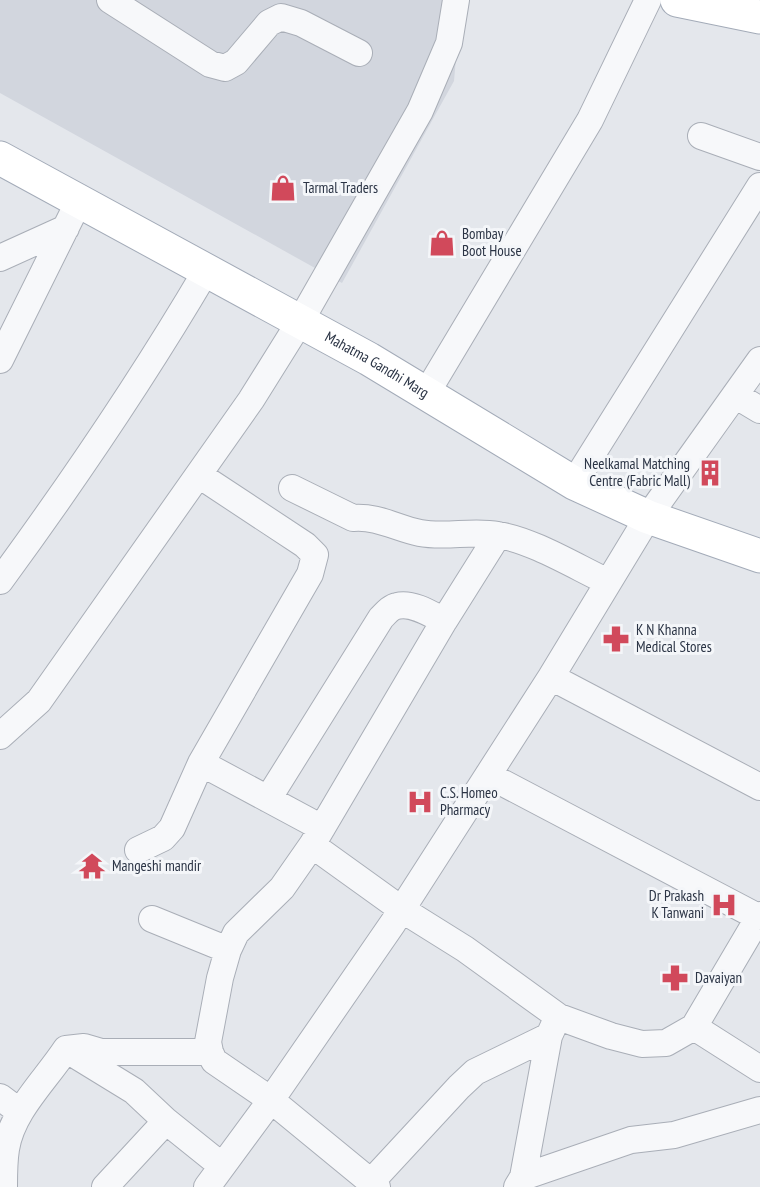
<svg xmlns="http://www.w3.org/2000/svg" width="760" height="1187" font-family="'PT Sans Narrow',sans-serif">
<rect width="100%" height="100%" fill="#e4e7ec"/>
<path fill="#d2d6de" d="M 0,0 L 461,0 L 454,81 L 342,283 L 0,93 Z"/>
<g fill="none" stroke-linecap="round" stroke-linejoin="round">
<g stroke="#a9aeb7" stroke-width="28">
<path id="minor" d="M 110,0 L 210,64 L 225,68 L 236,62 L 269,23 L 281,17 L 301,23 L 359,53
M 701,136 L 760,157
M 0,258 L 66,228
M 0,360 L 79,201
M 426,394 L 590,120 L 648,0
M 735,395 L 760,410
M 574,483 L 760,186
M 292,488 L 353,518 C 378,516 396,528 420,533 C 446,538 472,530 498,535 C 532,540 576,567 608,582
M 0,581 C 74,480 143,378 206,271
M 551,677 L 760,787
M 0,736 L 39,701 L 251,400 L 301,320 L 420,111 L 449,43 L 456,0
M 201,763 L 322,828
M 488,775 L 758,917
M 268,799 L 381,618 C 386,613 391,607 397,606 C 412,602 431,614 444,621
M 312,845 L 401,909 L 465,949 L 559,1017 L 611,1036 L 642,1044 L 666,1043 L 694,1027 L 760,915
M 138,850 L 163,838 L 172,828 L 201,763 L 310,574 L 315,555 L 305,545 L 199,475
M 152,919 L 228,950
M 694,1027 L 760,1069
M 72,1053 L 134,1091 L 166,1121 L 222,1166
M 0,1097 L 20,1112
M 523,1177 L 631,1140 L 674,1135 L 760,1110
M 371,1182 L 459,1087 L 475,1072 L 549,1036
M 4,1187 C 4,1175 4,1161 6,1149 C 12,1111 45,1081 66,1049 L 84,1047 L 101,1052 L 210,1052
M 105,1187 L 166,1121
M 207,1187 L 271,1100 L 393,923 L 551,677 L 648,517 L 760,360
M 377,1187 L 271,1100 L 214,1061 L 210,1052 L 208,1042 L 220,978 L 228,950 L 236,933 L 282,888 L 312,845 L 444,621 L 498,535
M 517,1187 L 523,1177 L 549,1036 L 554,1025"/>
</g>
<g stroke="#a3abb8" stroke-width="35">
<g id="major">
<path d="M 677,0 L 760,17"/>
<path id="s1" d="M 0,158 L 369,359 L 574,483 L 648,517 L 760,556"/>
</g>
</g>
<use href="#minor" stroke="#f7f8fa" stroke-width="26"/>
<use href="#major" stroke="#fff" stroke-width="33"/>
</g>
<defs>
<g id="shop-bare" transform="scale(2.07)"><path d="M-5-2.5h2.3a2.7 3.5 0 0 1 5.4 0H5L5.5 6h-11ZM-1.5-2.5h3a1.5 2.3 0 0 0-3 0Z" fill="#d1495b" stroke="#f4f6f9" stroke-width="2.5" paint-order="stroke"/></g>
<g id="building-bare" transform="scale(2.07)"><path d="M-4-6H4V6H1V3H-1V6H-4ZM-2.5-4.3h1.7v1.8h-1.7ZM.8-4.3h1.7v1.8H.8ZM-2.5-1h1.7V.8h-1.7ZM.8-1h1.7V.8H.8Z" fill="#d1495b" stroke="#f4f6f9" stroke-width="2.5" paint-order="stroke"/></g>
<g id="pharmacy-bare" transform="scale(2.07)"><path d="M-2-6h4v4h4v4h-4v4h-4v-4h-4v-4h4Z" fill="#d1495b" stroke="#f4f6f9" stroke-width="2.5" paint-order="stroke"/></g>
<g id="hospital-bare" transform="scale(2.07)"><path d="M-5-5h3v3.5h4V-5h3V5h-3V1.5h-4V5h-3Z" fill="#d1495b" stroke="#f4f6f9" stroke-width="2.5" paint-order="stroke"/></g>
<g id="temple-bare" transform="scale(2.07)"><path d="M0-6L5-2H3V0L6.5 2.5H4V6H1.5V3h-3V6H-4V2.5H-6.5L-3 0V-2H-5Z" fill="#d1495b" stroke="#f4f6f9" stroke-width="2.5" paint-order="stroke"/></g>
</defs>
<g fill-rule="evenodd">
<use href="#shop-bare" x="283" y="188"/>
<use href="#shop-bare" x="442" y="243"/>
<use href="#building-bare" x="710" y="473"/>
<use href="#pharmacy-bare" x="616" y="639"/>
<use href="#hospital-bare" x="420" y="802"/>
<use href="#temple-bare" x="92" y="866"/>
<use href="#hospital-bare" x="724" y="905"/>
<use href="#pharmacy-bare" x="675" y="978"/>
</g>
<g text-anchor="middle" stroke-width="6" stroke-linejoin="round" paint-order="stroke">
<g font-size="15" fill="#2b3445" stroke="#f4f6f9" text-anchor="start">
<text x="303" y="193">Tarmal Traders</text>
<text x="462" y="239">Bombay<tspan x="462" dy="17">Boot House</tspan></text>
<text x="690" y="469" text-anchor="end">Neelkamal Matching<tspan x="690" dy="17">Centre (Fabric Mall)</tspan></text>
<text x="636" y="635">K N Khanna<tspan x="636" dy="17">Medical Stores</tspan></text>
<text x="440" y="798">C.S. Homeo<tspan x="440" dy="17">Pharmacy</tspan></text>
<text x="112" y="871">Mangeshi mandir</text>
<text x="704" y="901" text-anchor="end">Dr Prakash<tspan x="704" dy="17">K Tanwani</tspan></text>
<text x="695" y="983">Davaiyan</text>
</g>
<g font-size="15" fill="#2b3445" stroke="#f4f6f9">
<text dy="5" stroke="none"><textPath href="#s1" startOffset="430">Mahatma Gandhi Marg</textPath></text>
</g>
</g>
</svg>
